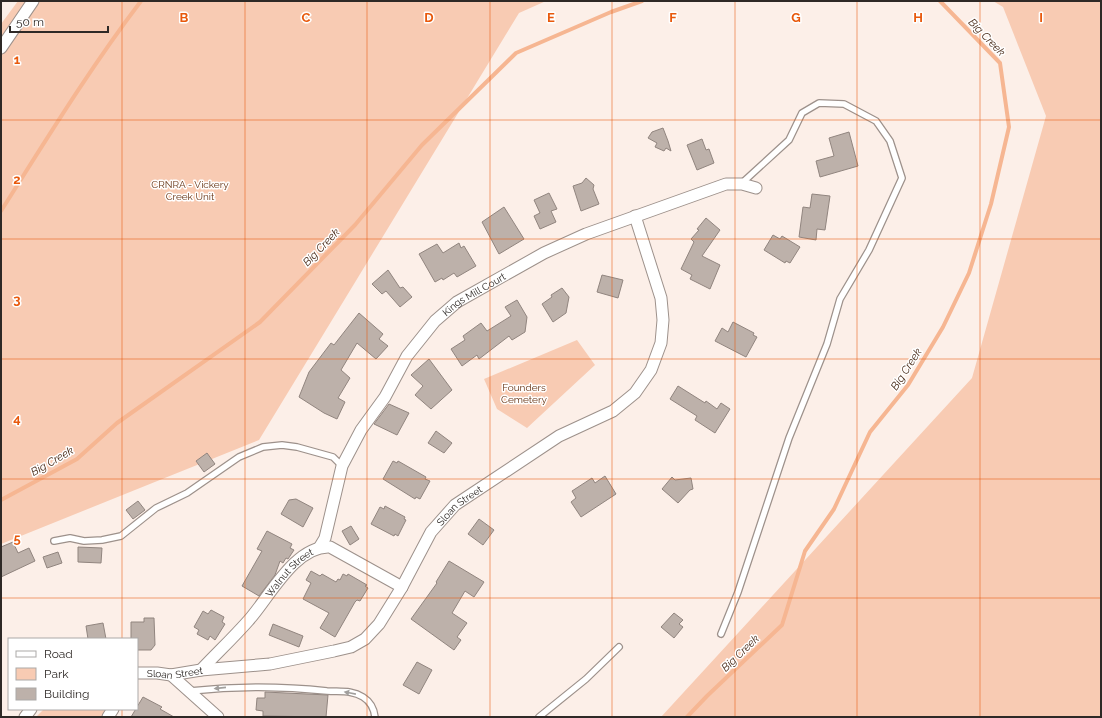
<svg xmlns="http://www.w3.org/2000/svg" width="1102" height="718" font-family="Raleway,sans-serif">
<rect width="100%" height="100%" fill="#fcefe8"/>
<path fill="#f8cbb3" d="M 18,1 L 546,1 L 519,13 L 259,440 L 1,544 L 1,24 Z
M 993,1 L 1101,1 L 1101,717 L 661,717 L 972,378 L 1046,116 L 1003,7 Z
M 577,340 L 595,365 L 527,428 L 497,409 L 484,379 Z
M 44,709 L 106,709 L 101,717 L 36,717 Z"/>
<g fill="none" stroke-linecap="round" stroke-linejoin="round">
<path stroke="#f6b692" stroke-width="4" d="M 1,211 C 46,140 90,68 141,1
M 1,500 L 77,459 L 117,423 L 260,322 L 355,225 L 422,145 L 516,53 L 611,12 L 642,1
M 687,717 L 707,696 L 782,625 L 805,551 L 834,509 L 870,432 L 908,385 L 943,327 L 969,273 L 991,204 L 1009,127 L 1000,63 L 940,1"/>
</g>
<path fill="#bdb1aa" stroke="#91857f" d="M 663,128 L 668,141 L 671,151 L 666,148 L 664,151 L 655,147 L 657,143 L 648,138 L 652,132 Z
M 849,132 L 858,166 L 820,177 L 816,161 L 834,156 L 829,138 Z
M 702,139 L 706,150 L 709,149 L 714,163 L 697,170 L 687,145 Z
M 586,178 L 594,185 L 593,189 L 599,204 L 581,211 L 573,186 L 582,183 Z
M 549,193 L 557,209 L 551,211 L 556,222 L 540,229 L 534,216 L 540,213 L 534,200 Z
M 812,194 L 830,196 L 825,230 L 817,229 L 816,240 L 799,237 L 803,207 L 810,208 Z
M 504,207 L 524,239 L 499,254 L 482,222 Z
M 706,218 L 720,230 L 702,256 L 720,265 L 710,289 L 690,279 L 692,275 L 681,269 L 694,242 L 691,239 L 699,230 L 697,229 Z
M 773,235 L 780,239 L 782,236 L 800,247 L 790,263 L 786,261 L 785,263 L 764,250 Z
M 459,243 L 461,248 L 464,246 L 476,266 L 457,277 L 454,273 L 443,280 L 442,278 L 435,282 L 419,254 L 437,244 L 443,253 Z
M 388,270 L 400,288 L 403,287 L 412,297 L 400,307 L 386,291 L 382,294 L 372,284 Z
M 602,275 L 623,280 L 618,298 L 597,292 Z
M 562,288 L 569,297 L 566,313 L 553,322 L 542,304 L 552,297 L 551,295 Z
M 517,300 L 527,317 L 525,332 L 512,340 L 509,336 L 479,359 L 477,355 L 462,366 L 451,349 L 465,340 L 463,336 L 481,323 L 487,331 L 511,316 L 505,307 Z
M 359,313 L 383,334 L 379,339 L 388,346 L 376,359 L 357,343 L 341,370 L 350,378 L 338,398 L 345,402 L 337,419 L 324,413 L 299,397 L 309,372 L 331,343 L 334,345 Z
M 733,322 L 754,333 L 753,335 L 757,337 L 746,357 L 715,341 L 722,328 L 728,332 Z
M 429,359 L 452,390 L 431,409 L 415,395 L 423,386 L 411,375 Z
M 678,386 L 705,403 L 706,401 L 717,409 L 721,403 L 730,409 L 715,433 L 695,420 L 697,416 L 670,399 Z
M 389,404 L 409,413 L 397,435 L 374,424 Z
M 436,431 L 452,443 L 444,453 L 428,443 Z
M 207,453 L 215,464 L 204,472 L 196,461 Z
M 393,461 L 397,463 L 398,461 L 426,477 L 425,479 L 430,481 L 420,499 L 416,497 L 415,499 L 383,479 Z
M 605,476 L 616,494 L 581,517 L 571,502 L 576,498 L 572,491 L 592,478 L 595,483 Z
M 672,477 L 675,480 L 691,478 L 693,489 L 690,490 L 678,503 L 662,489 Z
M 296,499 L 313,508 L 303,527 L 281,514 L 289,500 Z
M 138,501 L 145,510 L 133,519 L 126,510 Z
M 385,506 L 405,517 L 404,519 L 406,520 L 398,536 L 395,534 L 394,536 L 371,524 L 380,507 L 384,509 Z
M 479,519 L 494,530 L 483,545 L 468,534 Z
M 351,526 L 359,539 L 350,545 L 342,531 Z
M 267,531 L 292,544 L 290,548 L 294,550 L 288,559 L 286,558 L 283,563 L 280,561 L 275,575 L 259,596 L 242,586 L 262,551 L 257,549 Z
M 13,542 L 18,553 L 29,548 L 35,561 L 1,577 L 1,547 Z
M 78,547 L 102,548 L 101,563 L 78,562 Z
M 58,552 L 62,563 L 47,568 L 43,557 Z
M 449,561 L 484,582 L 474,597 L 465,591 L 452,613 L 467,623 L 457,637 L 461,640 L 454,650 L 411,619 L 437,583 L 436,582 Z
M 311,571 L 320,576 L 322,574 L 336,582 L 338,579 L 340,580 L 343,574 L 347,576 L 348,574 L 367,585 L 365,586 L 368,588 L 360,601 L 357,600 L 355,602 L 335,637 L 320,628 L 329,613 L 303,599 L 311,583 L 306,580 Z
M 211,610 L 224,617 L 222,622 L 225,624 L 215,640 L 210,636 L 208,640 L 197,634 L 199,630 L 194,627 L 203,611 L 208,614 Z
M 674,613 L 683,620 L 679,624 L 683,627 L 674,638 L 661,627 Z
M 144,618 L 154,618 L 155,645 L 151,650 L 137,650 L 137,639 L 131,639 L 131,622 L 144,622 Z
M 103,623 L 106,639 L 88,639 L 86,626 Z
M 273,624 L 303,636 L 299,647 L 269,635 Z
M 417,662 L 432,670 L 419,694 L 403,685 Z
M 265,692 L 328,695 L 326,717 L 263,716 L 263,711 L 256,710 L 257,698 L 265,698 Z
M 143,697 L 162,707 L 160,709 L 174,717 L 131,717 Z"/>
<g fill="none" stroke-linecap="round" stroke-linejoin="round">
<g stroke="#9d918b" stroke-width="8">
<path id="lane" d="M 54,541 L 70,538 L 84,541 L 102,540 L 121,536 L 156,508 L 187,493 L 239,457 L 263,447 L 282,445 L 297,447 L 333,457 L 342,466
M 721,634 L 738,592 L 789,438 L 827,344 L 840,299 L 869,250 L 902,178 L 890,141 L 876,121 L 844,104 L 819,103 L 802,113 L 789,140 L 742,183
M 190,691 C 236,686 281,686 327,691 C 340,692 352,690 363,697 C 371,702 374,708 375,717
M 539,717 L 586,679 L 619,647"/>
</g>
<g stroke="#9d918b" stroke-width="13">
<g id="street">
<path d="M 1,48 L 33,1"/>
<path id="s1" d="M 319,548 L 325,538 L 342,466 L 361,430 L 385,397 L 407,356 L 435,321 L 457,302 L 544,253 L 586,234 L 726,184 L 742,184 L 756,188"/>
<path id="s2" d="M 201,670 C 216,654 233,638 248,621 C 269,598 295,545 330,547 L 402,587"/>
<path id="s3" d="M 137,673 L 157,673 L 171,675 L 201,670 L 270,664 L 334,651 L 351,647 L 365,639 L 379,624 L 402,587 L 431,532 L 455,505 L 559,436 L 613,411 L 635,393 L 651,370 L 661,343 L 663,320 L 661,298 L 635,216"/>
<path d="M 171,675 L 218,717"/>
<path d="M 25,717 L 31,709"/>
<path d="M 108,717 L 113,709"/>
</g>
</g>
<use href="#lane" stroke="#fff" stroke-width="5.5"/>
<use href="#street" stroke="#fff" stroke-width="11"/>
</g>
<defs><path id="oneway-solid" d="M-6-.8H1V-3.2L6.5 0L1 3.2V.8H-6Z"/></defs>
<g fill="#a19f9d">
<use href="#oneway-solid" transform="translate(220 688) rotate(174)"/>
<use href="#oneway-solid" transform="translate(350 693) rotate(-169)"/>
</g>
<path fill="none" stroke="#e8590c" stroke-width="1" stroke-opacity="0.55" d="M 122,1 L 122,639M 245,1 L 245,717M 367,1 L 367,717M 490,1 L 490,717M 612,1 L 612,717M 735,1 L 735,717M 857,1 L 857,717M 980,1 L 980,717M 1,120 L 1101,120M 1,239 L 1101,239M 1,359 L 1101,359M 1,479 L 1101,479M 1,598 L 1101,598M 122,709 L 122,717"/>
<g text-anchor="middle" stroke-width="3" stroke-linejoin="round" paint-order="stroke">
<g font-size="10" fill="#673414" stroke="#fff">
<text x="190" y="188">CRNRA - Vickery<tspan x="190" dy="12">Creek Unit</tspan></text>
<text x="524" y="391">Founders<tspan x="524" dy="12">Cemetery</tspan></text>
</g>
<g font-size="10" fill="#2e2926" stroke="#fff">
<text dy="4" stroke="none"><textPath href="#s1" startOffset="306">Kings Mill Court</textPath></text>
<text dy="4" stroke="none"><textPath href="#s3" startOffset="398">Sloan Street</textPath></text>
<text dy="4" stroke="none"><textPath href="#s2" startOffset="132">Walnut Street</textPath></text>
<text dy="4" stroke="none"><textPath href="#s3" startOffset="38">Sloan Street</textPath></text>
</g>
<g font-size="11" font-style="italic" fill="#432411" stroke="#fff">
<text transform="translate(987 37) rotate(46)" y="4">Big Creek</text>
<text transform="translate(321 247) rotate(-46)" y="4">Big Creek</text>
<text transform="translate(906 369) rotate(-57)" y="4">Big Creek</text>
<text transform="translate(52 461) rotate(-30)" y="4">Big Creek</text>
<text transform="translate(740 653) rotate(-44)" y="4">Big Creek</text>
</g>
</g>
<g font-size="13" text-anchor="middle" font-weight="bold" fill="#e8590c" stroke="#fff" stroke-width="3" stroke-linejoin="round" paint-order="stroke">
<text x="184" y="22">B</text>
<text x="306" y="22">C</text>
<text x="429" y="22">D</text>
<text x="551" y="22">E</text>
<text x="673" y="22">F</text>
<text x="796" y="22">G</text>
<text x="918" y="22">H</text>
<text x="1041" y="22">I</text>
<text x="17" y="64">1</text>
<text x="17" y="184">2</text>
<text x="17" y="304">3</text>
<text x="17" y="423">4</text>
<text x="17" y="543">5</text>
</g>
<rect width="1102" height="718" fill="none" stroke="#2e2926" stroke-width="4"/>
<rect x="8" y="638" width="130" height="72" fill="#ffffff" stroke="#aba9a8"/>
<rect x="16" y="651" width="20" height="6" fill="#ffffff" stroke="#aba9a8"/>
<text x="44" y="658" font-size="12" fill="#2e2926">Road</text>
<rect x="16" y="668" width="20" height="12" fill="#f8cbb3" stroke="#aba9a8"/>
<text x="44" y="678" font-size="12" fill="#2e2926">Park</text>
<rect x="16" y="688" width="20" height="12" fill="#bdb1aa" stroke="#aba9a8"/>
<text x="44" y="698" font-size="12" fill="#2e2926">Building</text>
<path d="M10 26v6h98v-6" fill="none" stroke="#2e2926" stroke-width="2"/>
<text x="16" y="26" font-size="12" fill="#2e2926" stroke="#ffffff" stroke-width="3" paint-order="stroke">50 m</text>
</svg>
